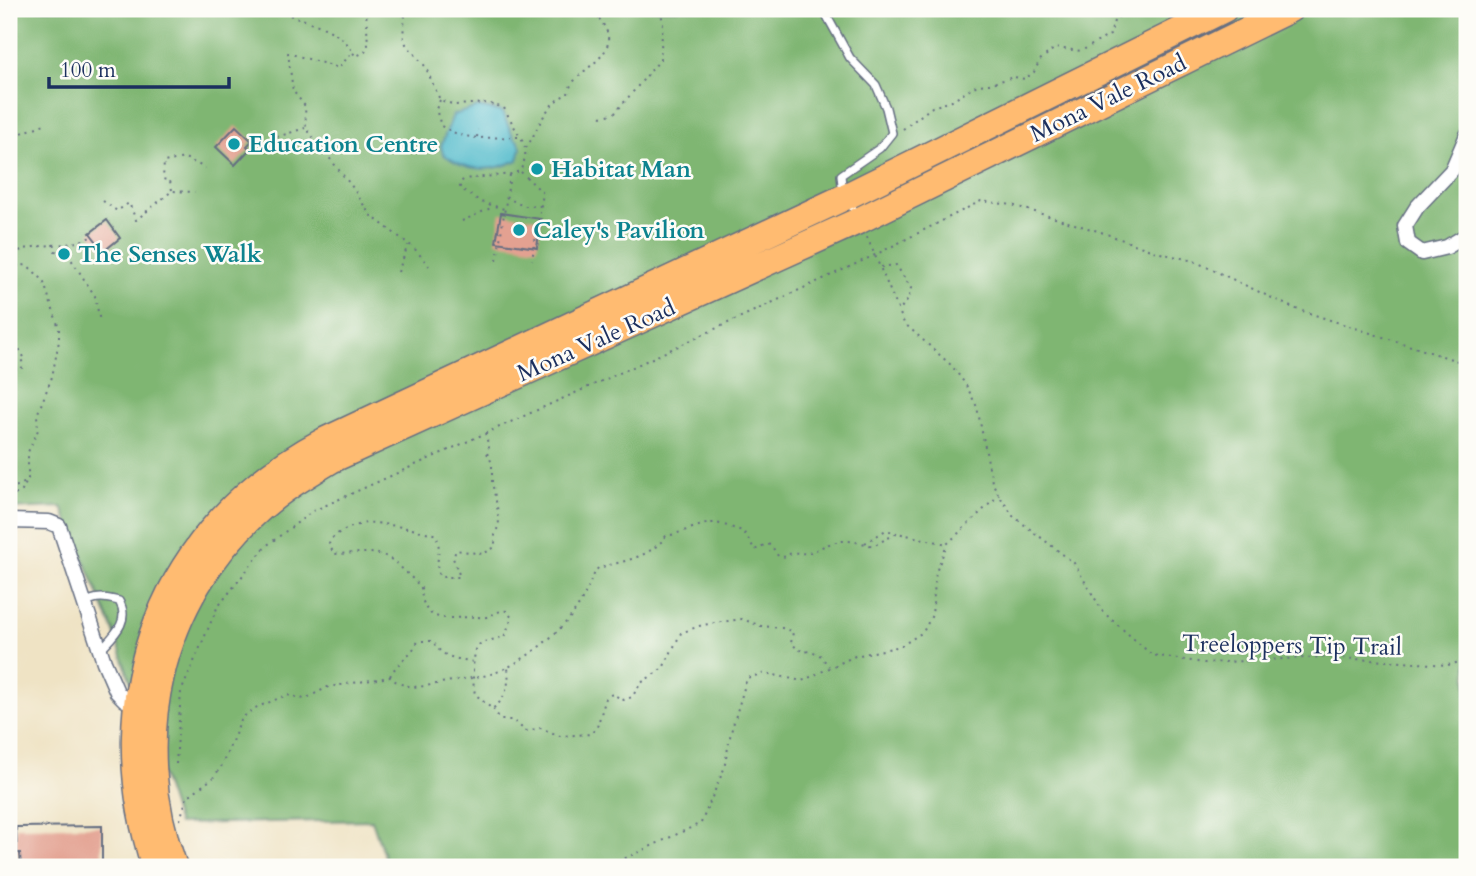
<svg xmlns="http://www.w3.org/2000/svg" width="1476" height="876" font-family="Cardo,serif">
<rect width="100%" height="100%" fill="#fdfcf7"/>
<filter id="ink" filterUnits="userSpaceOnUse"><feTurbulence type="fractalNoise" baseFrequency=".0143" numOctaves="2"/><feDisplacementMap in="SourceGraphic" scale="14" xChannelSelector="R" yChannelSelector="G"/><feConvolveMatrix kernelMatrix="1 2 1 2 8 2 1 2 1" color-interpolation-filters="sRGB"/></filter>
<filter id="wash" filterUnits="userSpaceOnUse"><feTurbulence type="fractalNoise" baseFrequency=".00686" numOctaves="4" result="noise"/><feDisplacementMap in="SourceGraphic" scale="28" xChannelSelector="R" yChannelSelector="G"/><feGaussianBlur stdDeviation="1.57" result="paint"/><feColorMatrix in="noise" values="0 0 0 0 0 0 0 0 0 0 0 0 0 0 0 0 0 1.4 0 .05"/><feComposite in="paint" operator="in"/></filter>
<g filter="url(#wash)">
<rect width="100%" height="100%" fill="#efe3c4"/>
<path fill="#7fb672" stroke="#4d7268" stroke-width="2" d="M 9,9 L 1467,9 L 1467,867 L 388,867 L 372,820 L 178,824 L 113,629 L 62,507 L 9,509 Z"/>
<path fill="#4db9ca" stroke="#347494" stroke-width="2" d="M 478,107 L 502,112 L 514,138 L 519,142 L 521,148 L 518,160 C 490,173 467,172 443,154 L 441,146 L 453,115 Z"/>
<g id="blocks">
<path fill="#e3a191" d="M 236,126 L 252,141 L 247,146 L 250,149 L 235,165 L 216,147 Z
M 501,213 L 541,219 L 537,248 L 496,242 Z
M 107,220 L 120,238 L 104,251 L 90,233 Z
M 102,826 L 102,867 L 21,867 L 20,853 L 17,853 L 16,827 Z"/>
</g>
</g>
<g filter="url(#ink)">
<use href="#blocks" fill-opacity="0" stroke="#656e82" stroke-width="2"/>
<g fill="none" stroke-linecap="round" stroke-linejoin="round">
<g stroke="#656e82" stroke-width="10">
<path id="lane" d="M 823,9 L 850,58 L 876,85 L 886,108 L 892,133 L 880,148 L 841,175 L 842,185 L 857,217
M 85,604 C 95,595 107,598 119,601 C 131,621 114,635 101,649"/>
</g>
<g stroke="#656e82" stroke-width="17">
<path id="street" d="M 1467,135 L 1452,170 L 1417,207 L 1405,226 L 1408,243 L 1422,253 L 1447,247 L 1467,235
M 9,521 L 49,522 L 59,526 L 104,662 L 117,692 L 125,700 L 143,703"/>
</g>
<g stroke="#656e82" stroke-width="29">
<path id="highway" d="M 155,867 C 99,694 161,527 324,441 L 847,196 L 1224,9
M 174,867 C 127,740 158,599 261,508 C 283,489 306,475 331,460 L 858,221 L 1290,9"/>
</g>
<path stroke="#656e82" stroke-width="2" stroke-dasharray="2 5" stroke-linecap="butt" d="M 270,9 C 293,17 344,28 352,52 L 339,68 L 288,53 L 293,91 L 305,106 L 306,128 L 353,188 L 370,215 L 414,248 L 429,266
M 402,9 L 405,17 L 403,35 L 406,44 L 425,66 L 440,100 L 455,105 L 487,103 L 504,108 L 520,137
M 353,53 L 356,56 L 365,52 L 368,46 L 366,9
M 440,100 L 436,109 L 441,126 L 459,135 L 477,138 L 520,137 C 528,149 526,159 520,171 L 511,174 L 464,179 L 460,183 L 460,188 L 481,202 L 504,209
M 601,117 L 615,113 L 660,60 L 663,22 L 660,9
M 903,129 L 932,107 L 952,101 L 977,85 L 989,84 L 1014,77 L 1025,79 L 1034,72 L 1040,60 L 1055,48 L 1081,51 L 1110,35 L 1114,21 L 1120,15 L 1143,9
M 277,137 L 305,128
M 477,137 L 478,130
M 9,138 L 47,123
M 526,148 C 538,131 545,102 568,94 C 571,70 616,61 607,32 C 604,24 597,16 592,9
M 521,172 L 543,193 L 532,260
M 172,190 L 170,181 L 163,179 L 164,162 L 185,158 L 205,168
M 506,197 L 523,206 L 540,206
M 103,201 L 117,211 L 129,203 L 136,220 L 172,191 L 195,192
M 462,221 L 493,207
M 867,237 L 904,323 L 952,366 L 966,385 L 977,407 L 992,482 L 999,495 L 1013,516 L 1074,563 L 1103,612 L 1152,655 L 1204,663 L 1324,657 L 1448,665 L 1467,660
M 53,244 L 55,251 L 67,253 L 95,296 L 100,322
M 9,245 L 17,266 L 9,285
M 13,254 C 38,240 68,250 92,236
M 497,260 L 510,175
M 881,267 L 896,265 L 911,288 L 908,300 L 899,310
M 398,272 L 408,245
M 9,331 L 25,359 L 21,362 L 22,368 L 9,370
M 485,433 L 489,447 L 487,453 L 492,463 L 492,482 L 497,506 L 499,524 L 495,535 L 495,547 L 483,554 L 456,550 L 453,558 L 460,577 L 440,577 C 433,565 443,550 436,535 C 426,531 374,521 366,523 C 353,526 333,532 329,544 L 334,554 C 389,552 382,549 421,587 C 422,622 442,619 468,617 C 474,616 480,618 486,617 C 494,615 497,610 507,611 L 512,618 L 504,637 L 483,642 L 477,646 C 472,661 472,679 475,694 L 492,709 C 506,700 510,683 508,668
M 9,487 L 15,487 L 26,482
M 9,498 L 22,491 L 28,479 L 28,452 L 38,430 L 37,415 L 52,377 L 59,341 L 59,328 L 43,280 L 27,265 L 17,266
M 865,543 L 886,530 L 897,533
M 390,676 C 398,661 412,655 418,641 L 433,641 C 442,659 456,658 474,662
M 493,709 L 501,720 L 512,720 L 526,731 L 541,728 L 560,736 L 591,734 L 597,727 L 606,698 L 612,694 L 624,700 L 632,697 L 641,683 L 663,668 L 681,633 L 702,625 L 742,619 L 761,626 L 782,628 L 793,632 L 791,643 L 799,650 L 818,653 L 829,666
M 176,764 L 181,692 L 217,608 L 266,546 L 313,511 L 635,366 L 875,255 L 981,201 L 1012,205 L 1101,232 L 1156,252 L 1194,261 L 1293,308 L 1467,364
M 180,820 L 187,797 L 213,778 L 221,767 L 242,718 L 255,708 L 287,695 L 305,699 L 328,687 L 390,677 C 407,692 425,686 446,682 C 462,679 479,678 494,673 C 520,665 560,633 575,611 C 585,598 589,581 598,568 C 623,561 650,558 666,536 C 679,534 704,522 715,523 C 724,524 734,529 743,531 L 755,550 L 766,544 L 771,545 L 778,556 L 786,557 L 792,552 C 814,556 812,550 829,544 C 844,538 858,542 873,546 L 897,533 L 947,544
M 615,867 L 617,862 L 701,823 L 724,769 L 731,732 L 747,678 L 765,673 L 802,681 L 855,656 L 901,646 L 923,632 L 932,615 L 936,572 L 947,544 L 999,495"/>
<use href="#lane" stroke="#fff" stroke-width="7"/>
<use href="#street" stroke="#fff" stroke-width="14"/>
<use href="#highway" stroke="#ffbb71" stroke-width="26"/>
</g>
</g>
<g fill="#0f9aa8" stroke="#fdfcf7" stroke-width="2.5">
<circle cx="234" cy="144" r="7"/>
<circle cx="537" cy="169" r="7"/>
<circle cx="519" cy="230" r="7"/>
<circle cx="64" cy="254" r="7"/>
</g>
<g text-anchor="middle" stroke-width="5" stroke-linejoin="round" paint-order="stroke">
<g font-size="24" fill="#1b2f5e" stroke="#fdfcf7">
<text transform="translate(1108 98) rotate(-26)" y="8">Mona Vale Road</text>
<text transform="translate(596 340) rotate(-24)" y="8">Mona Vale Road</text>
<text transform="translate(1292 645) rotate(1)" y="8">Treeloppers Tip Trail</text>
</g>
<g font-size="24" font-weight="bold" fill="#0d838f" stroke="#fdfcf7" text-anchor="start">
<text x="248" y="152">Education Centre</text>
<text x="551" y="177">Habitat Man</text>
<text x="533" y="238">Caley's Pavilion</text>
<text x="78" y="262">The Senses Walk</text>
</g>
</g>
<rect width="1476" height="876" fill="none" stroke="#fdfcf7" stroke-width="35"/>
<path d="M49 77v10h180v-10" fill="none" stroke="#1b2f5e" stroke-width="3.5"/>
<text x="60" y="77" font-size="21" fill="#1b2f5e" stroke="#fdfcf7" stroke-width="5" paint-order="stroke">100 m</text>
</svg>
